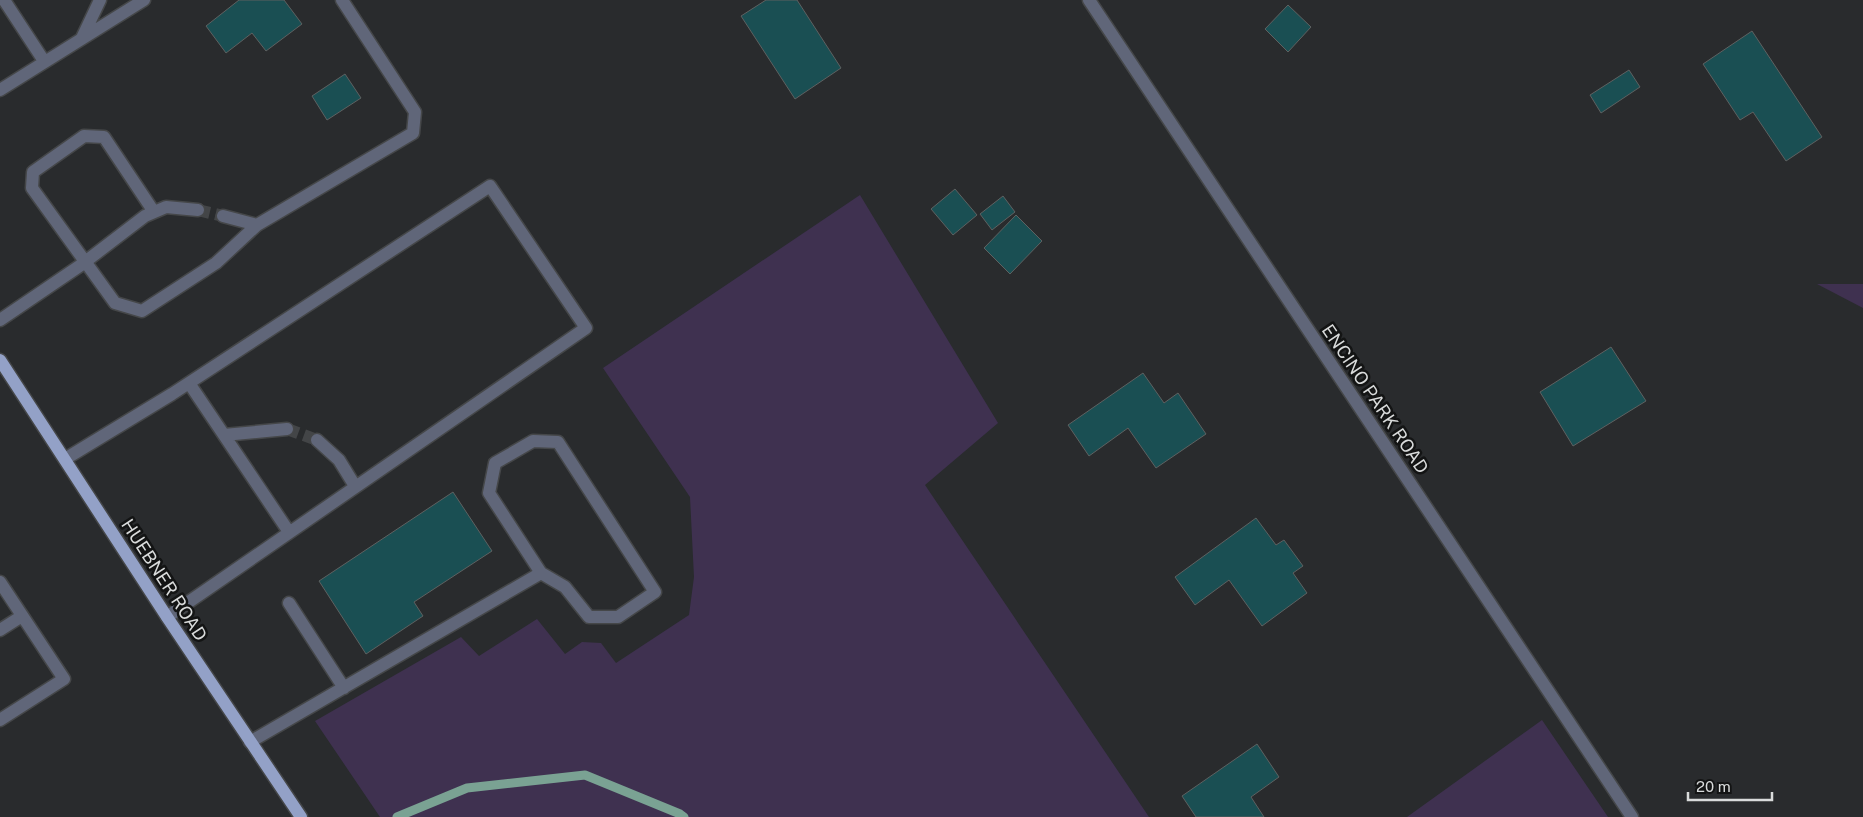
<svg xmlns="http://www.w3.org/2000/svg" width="1863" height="817" font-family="'Public Sans',sans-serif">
<rect width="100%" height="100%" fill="#292b2d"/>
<path fill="#3f3150" d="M 860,195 L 998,423 L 925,485 L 1149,817 L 380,817 L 315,721 L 461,637 L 479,656 L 537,619 L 565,654 L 582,642 L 601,643 L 616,663 L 689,615 L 694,577 L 690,497 L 603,368 Z
M 1817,284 L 1863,284 L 1863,308 Z
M 1542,720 L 1608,817 L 1407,817 Z"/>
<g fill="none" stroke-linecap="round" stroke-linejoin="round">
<path stroke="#7aa293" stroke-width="9" d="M 397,817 L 467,788 L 585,775 L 680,814 L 684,817"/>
</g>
<path fill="#1a4f53" stroke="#5e6161" d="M 239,0 L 284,0 L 302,24 L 266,51 L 252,33 L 226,53 L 206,26 Z
M 766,0 L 797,0 L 841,68 L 795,99 L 741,16 Z
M 1288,5 L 1311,27 L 1288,52 L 1265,29 Z
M 1752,31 L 1822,137 L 1786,161 L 1753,112 L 1740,120 L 1703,64 Z
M 1629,70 L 1640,87 L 1601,113 L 1590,95 Z
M 345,74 L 361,98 L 327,120 L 312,96 Z
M 955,189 L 977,215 L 953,235 L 931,209 Z
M 1003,196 L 1015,212 L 992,230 L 980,214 Z
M 1016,215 L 1042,241 L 1010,274 L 984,248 Z
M 1611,347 L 1646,401 L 1573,446 L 1540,392 Z
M 1143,373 L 1164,403 L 1178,393 L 1206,434 L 1156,468 L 1128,428 L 1089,456 L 1068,425 Z
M 453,492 L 492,551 L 414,602 L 423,616 L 366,654 L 319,581 Z
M 1256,518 L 1276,545 L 1284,540 L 1303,566 L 1293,573 L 1307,593 L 1262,626 L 1229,580 L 1195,605 L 1175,577 Z
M 1257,744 L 1279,777 L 1251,797 L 1264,817 L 1196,817 L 1182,796 Z"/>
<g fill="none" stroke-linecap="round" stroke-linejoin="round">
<path stroke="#434547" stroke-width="12" stroke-dasharray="12 6" stroke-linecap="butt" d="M 198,210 L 223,216
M 287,429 L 317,440"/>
<g stroke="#454749" stroke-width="15">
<path id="minor" d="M 4,0 L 44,61
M 1089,0 L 1632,817
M 82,38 L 100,0
M 0,90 L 144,0
M 154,212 L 104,137 L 84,136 L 33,172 L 32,188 L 115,303 L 142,311 L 216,263 L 257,225
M 223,216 L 257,225 L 413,133 L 415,112 L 342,0
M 0,320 L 81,265 L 145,216 L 166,207 L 198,210
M 189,383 L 289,532
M 224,435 L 287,429
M 317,440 L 339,460 L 355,486
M 65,459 L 172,394 L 490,186 L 586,328 L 167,617
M 0,582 L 64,679 L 0,720
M 289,603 L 344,688
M 0,630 L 22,616
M 250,742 L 541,573 L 565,587 L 589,617 L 618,617 L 655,592 L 558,442 L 533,441 L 495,463 L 489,493 L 541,573"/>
</g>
<g stroke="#454749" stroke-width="15">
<path id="major" d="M 0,360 L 167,617 L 301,817"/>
</g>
<use href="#minor" stroke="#606679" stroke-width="12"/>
<use href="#major" stroke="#93a1c7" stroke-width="12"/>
</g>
<g text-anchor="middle" stroke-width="5" stroke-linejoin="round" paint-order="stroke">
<g font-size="18" fill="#d9dbdb" stroke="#131414">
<text transform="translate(1375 399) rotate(56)" y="6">ENCINO PARK ROAD</text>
<text transform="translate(164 580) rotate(57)" y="6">HUEBNER ROAD</text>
</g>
</g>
<path d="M1688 792v8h84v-8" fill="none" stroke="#d9dbdb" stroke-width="2.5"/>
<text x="1696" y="792" font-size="15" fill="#d9dbdb" stroke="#131414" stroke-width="4" paint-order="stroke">20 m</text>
</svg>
